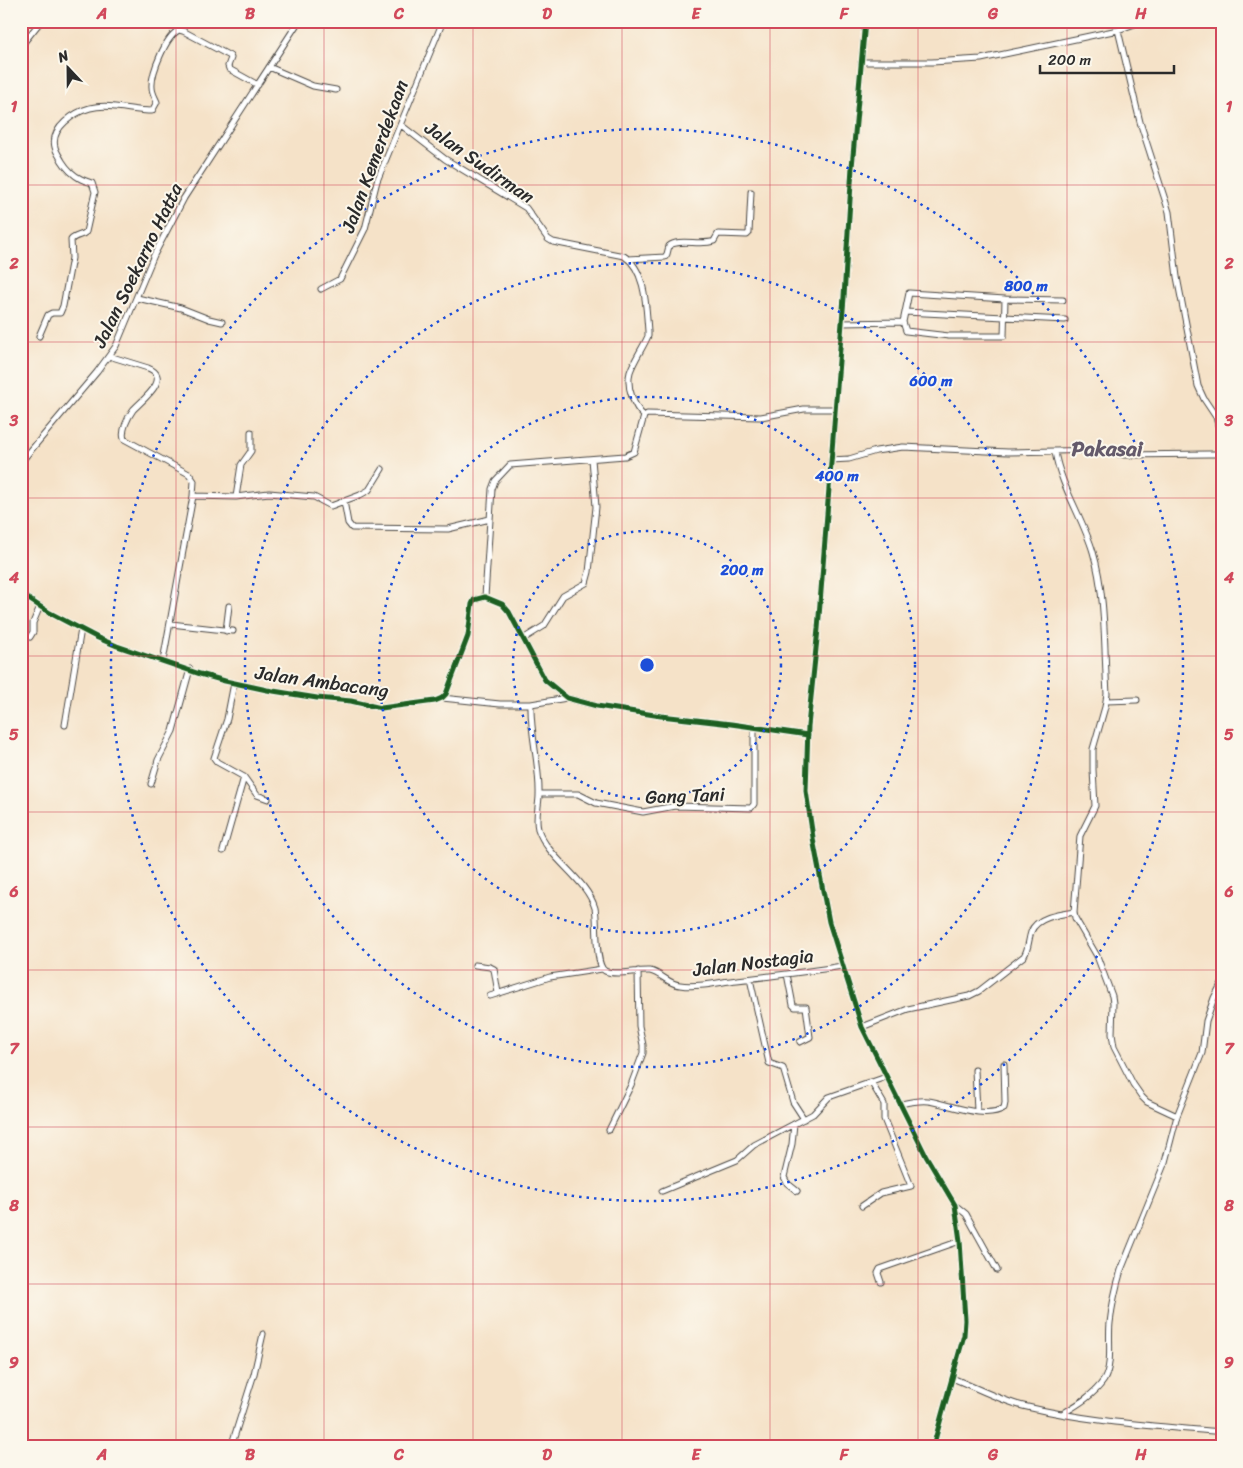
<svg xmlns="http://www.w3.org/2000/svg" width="1243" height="1468" font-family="Sriracha,sans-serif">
<rect width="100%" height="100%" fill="#fbf7ec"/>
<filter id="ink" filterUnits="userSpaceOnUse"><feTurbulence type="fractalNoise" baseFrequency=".02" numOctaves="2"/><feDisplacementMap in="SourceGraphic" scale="10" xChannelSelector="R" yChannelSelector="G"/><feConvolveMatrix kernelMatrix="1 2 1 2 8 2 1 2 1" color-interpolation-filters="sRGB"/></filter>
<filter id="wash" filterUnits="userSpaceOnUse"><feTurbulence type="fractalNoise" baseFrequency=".0096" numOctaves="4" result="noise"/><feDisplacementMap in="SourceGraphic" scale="20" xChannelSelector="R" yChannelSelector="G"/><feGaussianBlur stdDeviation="1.12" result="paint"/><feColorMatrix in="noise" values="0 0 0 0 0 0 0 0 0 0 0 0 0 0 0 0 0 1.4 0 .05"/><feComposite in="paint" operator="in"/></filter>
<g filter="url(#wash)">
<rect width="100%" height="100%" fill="#f5e2c8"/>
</g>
<g filter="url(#ink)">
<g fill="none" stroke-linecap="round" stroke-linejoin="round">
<g stroke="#494643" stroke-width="7">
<path id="minor" d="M 865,21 L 852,167 L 844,297 L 818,629 L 808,726 L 806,791 L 814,844 L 829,922 L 862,1027 L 926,1156 L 955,1205 L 960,1241 L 965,1320 L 964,1335 L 933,1447
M 1118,30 L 1140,122 L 1169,212 L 1177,277 L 1198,386 L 1204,399 L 1216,417 L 1222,441
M 21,46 L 41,21
M 861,62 L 932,62 L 981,59 L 1118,30 L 1143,21
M 269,67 L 313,86 L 336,90
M 401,125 L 445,159 L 526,208 L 548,239 L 553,242 L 624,256 C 646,270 646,307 648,331 L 648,336 C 643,348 634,360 630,372 C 626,387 634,407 644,416
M 628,259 L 665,257 L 667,254 L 669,246 C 678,238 701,246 714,241 L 718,234 L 747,235 L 749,233 L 751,192
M 321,289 L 340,279 L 365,229 L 377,181 L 443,21
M 909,293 L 1005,299 L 1004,336 L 949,336 L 906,331 L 903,322 Z
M 137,298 L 181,308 L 209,319 L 222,322
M 1005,299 L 1063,300
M 905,312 L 1065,320
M 842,323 L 903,322
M 39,336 L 48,315 L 52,313 L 60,313 L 63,306 L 72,258 L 71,240 C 75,235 82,236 86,232 L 95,192 L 92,183 C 89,182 85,181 81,179 C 73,175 67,169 62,161 C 60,157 56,152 55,147 C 50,128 75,112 90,108 C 110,103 132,111 152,111 L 157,102 C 155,97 152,93 152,87 C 151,73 166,36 179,30 L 183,31 L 230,56 L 231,58 L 228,66 L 229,69 L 258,85
M 109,356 L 148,368 C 173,378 141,401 133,410 C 128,417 121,431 124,439 L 189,474 L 194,481 L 193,496 L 163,661
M 1055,452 C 1061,487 1083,518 1093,552 C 1106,595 1104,649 1107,694 L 1105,707 L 1093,749 L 1093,770 L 1095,806 L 1080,836 L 1074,912 L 1075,918 L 1097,956 L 1112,996 L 1113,1003 L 1112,1034 L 1114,1047 L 1133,1084 L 1142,1097 L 1147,1102 L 1177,1116
M 831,460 L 849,459 L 876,451 L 903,447 L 1008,452 L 1099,450 L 1125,455 L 1208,454 L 1221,454 L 1222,457
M 21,462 L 97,372 L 116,346 L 154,255 L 184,198 L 299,21
M 193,496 L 236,497 L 269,493 L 314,497 L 331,506 L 360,495 L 369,490 L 382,469
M 236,497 L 241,465 L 251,451 L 251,432
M 344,501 L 348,523 L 352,528 L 448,529 L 490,519
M 21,594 L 50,613 L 98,638 L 117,646 L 200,674 L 225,681 L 267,690 L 317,698 L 351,701 L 381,708 L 435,701 L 442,698 L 446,694 L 468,636 L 472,604 L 474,600 L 485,597 L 502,604 L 509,612 L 545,680 L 567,698 L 597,706 L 661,716 L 731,724 L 808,735
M 485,597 L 492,489 L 495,481 L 510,465 L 625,456 L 634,452 L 644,416 L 647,414 L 761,417 L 804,409 L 834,409
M 171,624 L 233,631
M 226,631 L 229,606
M 30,637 L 33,632 L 33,623 L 40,606
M 523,639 L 544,626 L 563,596 L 586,583 L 589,572 L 596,507 L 592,459
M 442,698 L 500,704 L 531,704
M 567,698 L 531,704 C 530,734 540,765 539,795 C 539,805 535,818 538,829 C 548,859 586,878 595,908 C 598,920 594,965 605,971 C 616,976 637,970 650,971 C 661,973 668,984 680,985 C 698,988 719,982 737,980 C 772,976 807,972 842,966
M 1106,701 L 1137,700
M 65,725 L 81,629
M 244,777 L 257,795 L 268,799
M 151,784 L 158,760 L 173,731 L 190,669
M 539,794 L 578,794 L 596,803 L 643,812 L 675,806 L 751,808 L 754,804 L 754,727
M 223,851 L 244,777 L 217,762 L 214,758 L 227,719 L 234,683
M 475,965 L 490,967 L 494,969 L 498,993
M 787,974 L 793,1005 L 795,1007 L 806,1007 L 810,1037 L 800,1042
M 750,979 L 769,1063 L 783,1068 L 793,1102 L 804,1119
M 490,996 L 550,977 L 602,969
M 862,1027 L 908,1009 L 969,996 L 979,991 L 1024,956 C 1029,948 1028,941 1031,932 C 1036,917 1060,914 1074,912
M 975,1070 L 977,1111
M 901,1104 C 910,1102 918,1100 928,1101 C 949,1104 985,1120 1004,1108 L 1005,1103 L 1004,1064
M 794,1124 L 792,1144 L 784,1177 L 787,1183 L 797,1191
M 609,1130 L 631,1085 L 643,1053 L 643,1045 L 639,1026 L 638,971
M 662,1191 L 737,1160 L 754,1145 L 813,1114 L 829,1097 L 886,1077
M 955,1205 L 966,1214 L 997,1270
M 862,1206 L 881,1193 L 911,1186 L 884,1119 L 884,1104 L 871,1082
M 881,1282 L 878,1273 L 880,1269 L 960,1241
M 952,1378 C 975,1387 999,1400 1023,1406 C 1088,1422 1156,1426 1222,1432
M 1062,1414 C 1077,1405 1094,1395 1104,1380 C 1113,1364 1108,1341 1110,1323 C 1112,1305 1116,1287 1121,1270 L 1165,1162 L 1177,1116 L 1202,1053 L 1206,1021 L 1214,998 L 1222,983
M 231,1447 L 254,1374 L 263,1334"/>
</g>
<use href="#minor" stroke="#fff" stroke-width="5"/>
<g stroke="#fbf7ec" stroke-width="8">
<path id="cycleway" d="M 865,21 L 852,167 L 844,297 L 818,629 L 808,726 L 806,791 L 814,844 L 829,922 L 862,1027 L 926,1156 L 955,1205 L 960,1241 L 965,1320 L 964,1335 L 933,1447
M 21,594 L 50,613 L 98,638 L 117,646 L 200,674 L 225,681 L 267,690 L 317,698 L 351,701 L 381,708 L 435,701 L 442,698 L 446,694 L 468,636 L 472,604 L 474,600 L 485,597 L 502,604 L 509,612 L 545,680 L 567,698 L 597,706 L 661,716 L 731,724 L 808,735"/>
</g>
<use href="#cycleway" stroke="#1b5e20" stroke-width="5"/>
</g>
</g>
<path fill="none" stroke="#d1495b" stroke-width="1" stroke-opacity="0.55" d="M 176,21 L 176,1447M 324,21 L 324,1447M 473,21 L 473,1447M 622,21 L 622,1447M 770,21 L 770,1447M 918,21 L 918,1447M 1067,21 L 1067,1447M 21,185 L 1222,185M 21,342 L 1222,342M 21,498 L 1222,498M 21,656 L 1222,656M 21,812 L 1222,812M 21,970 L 1222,970M 21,1127 L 1222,1127M 21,1284 L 1222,1284"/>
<g fill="none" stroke="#1d4ed8" stroke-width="2.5" stroke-dasharray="2.5 5">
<circle cx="647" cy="665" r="134"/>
<circle cx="647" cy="665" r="268"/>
<circle cx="647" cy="665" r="402"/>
<circle cx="647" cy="665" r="536"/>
</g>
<g text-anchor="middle" stroke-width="4" stroke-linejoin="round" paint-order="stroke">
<g font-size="19" fill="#2b2b2b" stroke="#fbf7ec">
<text transform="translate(374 156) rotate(-70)" y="7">Jalan Kemerdekaan</text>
<text transform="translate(480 162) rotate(35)" y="7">Jalan Sudirman</text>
<text transform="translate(137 265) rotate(-64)" y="7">Jalan Soekarno Hatta</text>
<text transform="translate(322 681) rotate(8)" y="7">Jalan Ambacang</text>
<text transform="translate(685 795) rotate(-2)" y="7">Gang Tani</text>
<text transform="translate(753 962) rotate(-7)" y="7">Jalan Nostagia</text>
</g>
<g font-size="21" font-weight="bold" fill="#645a6b" stroke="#fbf7ec">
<text x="1107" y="456">Pakasai</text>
</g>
</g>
<circle cx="647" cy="665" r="8" fill="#1d4ed8" stroke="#fbf7ec" stroke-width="2.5"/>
<g font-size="15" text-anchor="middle" font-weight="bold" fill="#1d4ed8" stroke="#fbf7ec" stroke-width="4" stroke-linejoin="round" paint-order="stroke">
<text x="1026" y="291">800 m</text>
<text x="931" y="386">600 m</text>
<text x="837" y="481">400 m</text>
<text x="742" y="575">200 m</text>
</g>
<rect width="1243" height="1468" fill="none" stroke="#fbf7ec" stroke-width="55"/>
<g transform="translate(68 68) rotate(338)" stroke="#fbf7ec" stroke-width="4" paint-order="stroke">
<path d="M0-4L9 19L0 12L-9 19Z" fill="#2b2b2b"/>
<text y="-8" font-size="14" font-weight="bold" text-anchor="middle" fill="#2b2b2b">N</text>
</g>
<path d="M1040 65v8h134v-8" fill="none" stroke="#2b2b2b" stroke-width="2.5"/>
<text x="1048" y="65" font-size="15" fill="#2b2b2b" stroke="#fbf7ec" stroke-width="4" paint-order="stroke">200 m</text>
<rect x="28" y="28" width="1188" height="1412" fill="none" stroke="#d1495b" stroke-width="2"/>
<g font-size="16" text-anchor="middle" font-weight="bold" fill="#d1495b">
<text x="102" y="19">A</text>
<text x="250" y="19">B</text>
<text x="399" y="19">C</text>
<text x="547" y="19">D</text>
<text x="696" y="19">E</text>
<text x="844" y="19">F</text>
<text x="993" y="19">G</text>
<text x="1141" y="19">H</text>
<text x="14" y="112">1</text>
<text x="1229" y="112">1</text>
<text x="14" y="269">2</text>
<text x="1229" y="269">2</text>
<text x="14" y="426">3</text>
<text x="1229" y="426">3</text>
<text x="14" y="583">4</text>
<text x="1229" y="583">4</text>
<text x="14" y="740">5</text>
<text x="1229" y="740">5</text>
<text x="14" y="897">6</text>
<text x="1229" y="897">6</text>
<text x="14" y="1054">7</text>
<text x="1229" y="1054">7</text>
<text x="14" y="1211">8</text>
<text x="1229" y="1211">8</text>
<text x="14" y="1368">9</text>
<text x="1229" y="1368">9</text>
<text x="102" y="1460">A</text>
<text x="250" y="1460">B</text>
<text x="399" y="1460">C</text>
<text x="547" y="1460">D</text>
<text x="696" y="1460">E</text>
<text x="844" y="1460">F</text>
<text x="993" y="1460">G</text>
<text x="1141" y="1460">H</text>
</g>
</svg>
